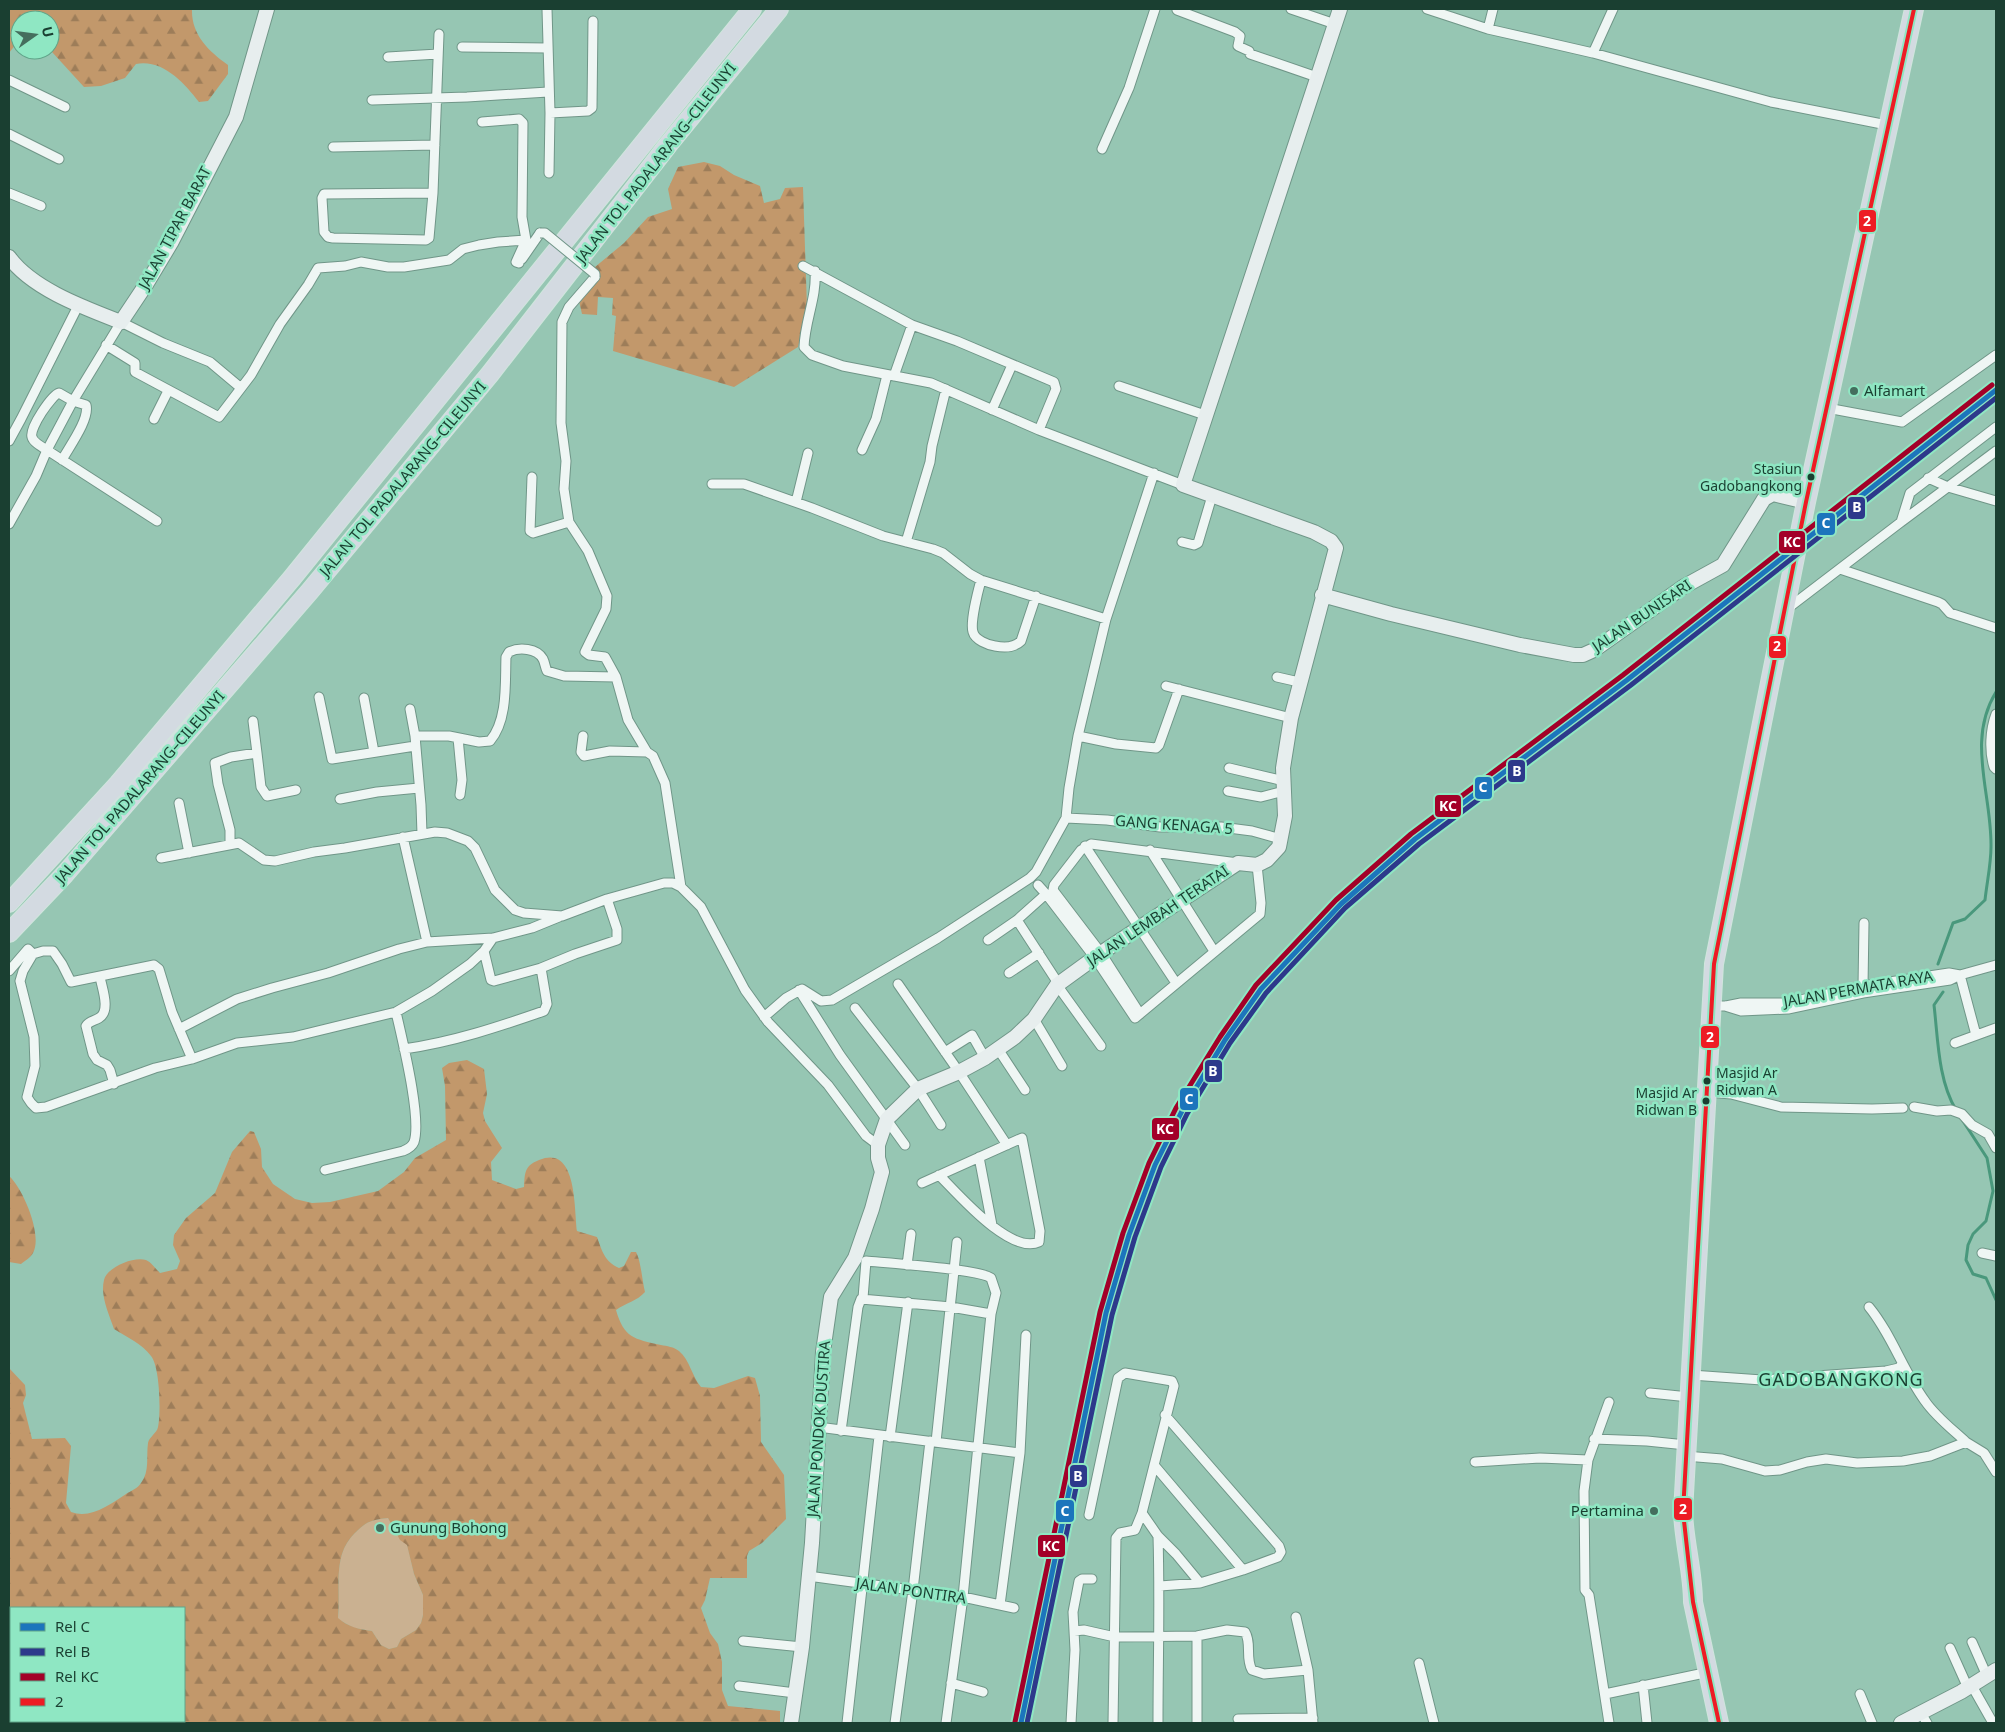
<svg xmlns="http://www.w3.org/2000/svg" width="2005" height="1732" font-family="'Noto Sans',sans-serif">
<defs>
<pattern id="forest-firs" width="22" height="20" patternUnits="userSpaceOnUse" patternTransform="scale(1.25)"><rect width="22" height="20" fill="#c2986b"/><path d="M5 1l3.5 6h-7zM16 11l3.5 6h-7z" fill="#9d7d59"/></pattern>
</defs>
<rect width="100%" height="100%" fill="#96c6b3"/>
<path fill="#cab191" d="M 388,1518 L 400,1539 L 407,1544 L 414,1574 L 423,1595 L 423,1615 L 421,1623 L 416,1630 L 401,1639 L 397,1647 L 389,1649 L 381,1645 L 372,1631 L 354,1628 L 338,1619 C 341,1590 332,1556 354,1534 C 367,1521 371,1520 388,1518 Z"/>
<path fill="url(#forest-firs)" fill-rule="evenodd" d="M 9,9 L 192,9 C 191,34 208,51 228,65 L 228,74 L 208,101 L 199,102 C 184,83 163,59 136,64 L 125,78 L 101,86 L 84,87 L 52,52 L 47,50 L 50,50 L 50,20 L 20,20 L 20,44 L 16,44 L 9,53 Z
M 704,162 L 720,166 L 734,175 L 760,186 L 764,203 L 780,199 L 785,188 L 803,187 L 807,308 L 798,347 L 734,387 L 613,351 L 616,316 L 612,315 L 613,298 L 598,297 L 597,315 L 582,314 L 579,301 L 584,286 L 595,267 L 624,243 L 648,217 L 672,209 L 668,189 L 678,167 Z
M 467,1060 L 484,1069 L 487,1094 L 483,1113 L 485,1121 L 502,1148 L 491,1162 L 492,1180 L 516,1189 L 524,1187 C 525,1173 524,1166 539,1160 C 577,1144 574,1207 577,1231 L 597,1237 C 602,1251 605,1262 619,1268 L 624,1266 L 631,1252 L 636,1252 C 641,1261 642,1280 645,1292 C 637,1301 626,1303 616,1310 C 624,1338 634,1339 661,1345 C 667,1346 674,1347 679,1351 C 690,1360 692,1377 701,1387 L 714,1388 L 748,1376 L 755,1378 L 760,1396 L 761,1442 L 784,1475 L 786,1519 L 762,1543 L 749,1551 L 747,1556 L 747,1578 L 710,1578 L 705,1600 L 701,1608 L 710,1633 L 718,1644 L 722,1662 L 722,1690 L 728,1706 L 780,1711 L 780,1723 L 9,1723 L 9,1368 L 25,1385 L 26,1395 L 23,1403 L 32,1439 L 65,1438 L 71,1446 L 66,1503 L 71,1512 C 91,1519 109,1505 126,1494 C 131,1491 138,1488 141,1483 C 150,1471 146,1457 148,1443 C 149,1437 157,1433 158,1427 C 161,1413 160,1367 151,1356 C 142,1344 127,1337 114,1329 C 109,1314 100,1296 104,1280 C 107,1267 134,1256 146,1260 C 151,1262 156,1269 160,1273 L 177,1269 L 180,1261 L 173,1245 L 174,1235 L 186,1218 L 215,1193 L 232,1152 L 250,1131 L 254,1132 L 261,1149 L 262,1167 L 273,1184 L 295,1199 L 312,1203 L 330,1202 L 378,1191 L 404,1172 L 415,1158 L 446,1140 L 445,1086 L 442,1068 L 449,1063 ZM 388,1518 L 400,1540 L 407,1545 L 414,1574 L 423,1595 L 423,1615 L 421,1623 L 416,1630 L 401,1639 L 397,1647 L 389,1649 L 381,1645 L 372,1631 C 359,1629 348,1627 338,1618 C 341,1590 332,1556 354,1534 C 367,1521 371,1520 388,1518 ZM 11,1608 L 184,1608 L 184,1721 L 11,1721 Z
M 9,1176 C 23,1188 43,1236 33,1253 C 31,1257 25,1261 21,1264 L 9,1262 Z"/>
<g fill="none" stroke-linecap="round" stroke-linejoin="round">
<path stroke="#49987c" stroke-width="3" d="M 1938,964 L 1953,923 L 1965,919 L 1985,900 C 1987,882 1991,864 1991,847 C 1992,794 1966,741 1996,692
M 1943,992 L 1934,1005 C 1938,1039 1938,1080 1956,1110
M 1963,1121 L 1987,1158 L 1993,1191 L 1986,1221 L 1973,1234 L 1968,1245 L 1966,1260 L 1973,1274 L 1986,1278 L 1996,1300"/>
<g stroke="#709688" stroke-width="11">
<path id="street" d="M 547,9 L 550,113 L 549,173
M 1291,9 L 1335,24
M 1427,9 L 1488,29 L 1593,53 L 1771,102 L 1887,125
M 1177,10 L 1235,32 L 1240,36 L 1238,46 L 1249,51 L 1250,54 L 1317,77
M 1488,29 L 1493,9
M 462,47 L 547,48
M 1593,53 L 1613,9
M 388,57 L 438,54
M 9,80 L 65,107
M 372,100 L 467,97 L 548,92
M 550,113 L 588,111 L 592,108 L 593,21
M 482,122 L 519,119 L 523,123 L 522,217 L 526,240
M 9,134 L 59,159
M 333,147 L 435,145
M 1102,149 L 1129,88 L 1155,9
M 9,193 L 41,206
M 433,193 L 324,194 L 322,198 L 324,232 L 328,237 L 333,238 L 426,240 L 429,238 L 433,193 L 439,34
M 522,259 L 540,233
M 803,266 L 912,325 L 957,341 L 1054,382 L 1056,389 L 1039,430
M 815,271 C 817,297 805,320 804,347 L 812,355 L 843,366 L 931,383 L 1039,430 L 1183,485
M 595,277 L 569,307 L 562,322 L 561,423 L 566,461 L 564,489 L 569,522 L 588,551 L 607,596 L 606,609 L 585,652 L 589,655 L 605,657 L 616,677 L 628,720 L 647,752 L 653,756 L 665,783 L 681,887
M 106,345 L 135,363 L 135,372 L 219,417 L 251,375 L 280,324 L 308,285 L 318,268 L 345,266 L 361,262 L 388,267 L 404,267 L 449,260 L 463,249 L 479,245 L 498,242 L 526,240 L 516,262 L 519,263
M 894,376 L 912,325
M 1119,386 L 1205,415
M 1827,408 L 1902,422 L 1996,355
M 992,410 L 1012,365
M 154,419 L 168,391
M 9,441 L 21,419 L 78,306
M 862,450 L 876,419 L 887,375
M 62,460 C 69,447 90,419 86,405 L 73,401 L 59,393 C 52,395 29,428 32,437 C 33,442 42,447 47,450 L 157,521
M 532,477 L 530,531 L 533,533 L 569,522
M 1928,478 L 1948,487 L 1996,501
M 712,484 L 744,484 L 812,508 L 883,536 L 933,549 L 943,553 L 970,574 L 981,580 L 1106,619
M 796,502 L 808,453
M 1901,522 L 1996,451
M 9,524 L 36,476 L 47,450 L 73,401 L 121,322 L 163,343 L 210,362 L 241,388
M 906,542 L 930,462 L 932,446 L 946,389
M 1182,542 L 1194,545 L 1198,543 L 1212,496
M 1840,569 L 1938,602 L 1942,604 L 1950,613 L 1996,628
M 981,580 C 978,591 970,623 973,632 C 975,640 988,645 995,646 C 1005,648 1014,648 1021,641 L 1036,596
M 1787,609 L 1901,522 L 1910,493 L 1996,427
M 1277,677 L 1299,682
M 1166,686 L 1291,718
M 319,697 L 332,759 L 415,746
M 364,698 L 374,752
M 410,709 L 415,736
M 1996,714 C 1990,730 1989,751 1994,767 L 1996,769
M 253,721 L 257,753
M 583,736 L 581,752 L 584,756 L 610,751 L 647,752
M 1078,736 L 1116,744 L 1156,748 L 1159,745 L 1179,689
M 458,738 L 462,780 L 460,795
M 1229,768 L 1284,781
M 1228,791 L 1261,797 L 1284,791
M 340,799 L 377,792 L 419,788
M 179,803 L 189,853
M 1066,818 L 1107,820 L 1160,827 L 1221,827 L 1252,831 L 1281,839
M 422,834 L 421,805 L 415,736 L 449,736 L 479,742 L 490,741 C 508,720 505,683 506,657 L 509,652 C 519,647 537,648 543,659 C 545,663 545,667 547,671 L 564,676 L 616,677
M 403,837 L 427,942
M 230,844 L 230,830 L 218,784 L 215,763 L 231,757 L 257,753 L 261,787 L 267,796 L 296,790
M 1085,846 L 1176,983
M 1150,850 L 1214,951
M 161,858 L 239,843 L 264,860 L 275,861 L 314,852 L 345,848 L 435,832 L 447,833 L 468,841 L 475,848 L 495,890 L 515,910 L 524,913 L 562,916 L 607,899 L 664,883 L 673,883 L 681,887 L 701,907 L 745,990 L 768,1022 L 828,1085 L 866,1136 L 878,1145
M 1038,885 L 1046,894
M 1017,920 L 1056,980 L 1057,985 L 1101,1046
M 988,940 L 1017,920 L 1046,894 L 1095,958 L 1135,1018 L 1260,914 L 1261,903 L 1257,865
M 484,951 L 491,980 L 494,981 L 541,968
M 9,971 L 28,949 L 33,954
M 1009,973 L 1039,953
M 1960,975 L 1976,1035
M 100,977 C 102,988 111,1011 99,1018 C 94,1021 89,1021 86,1026 L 93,1054 L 97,1060 L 107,1065 L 110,1070 L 114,1084
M 898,984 L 959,1072 L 1007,1145
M 1863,986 L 1864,923
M 799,990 L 840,1055 L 905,1145
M 1712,1006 L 1725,1006 L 1741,1011 L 1788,1009 L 1863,993 L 1950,980 L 1960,975 L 1996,965
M 1726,1006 L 1741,1003 L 1787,1003 L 1863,986 L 1949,973 L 1960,975
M 855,1008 L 918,1089 L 941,1125
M 1140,1014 L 1101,953 L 1053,890 L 1054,885 L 1081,850 L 1091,844 L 1238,863
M 764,1017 L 786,998 L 802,989 L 821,1001 L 832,1000 L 938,938 L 1030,878 L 1036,872 L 1066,818 L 1069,788 L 1078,736 L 1106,619 L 1154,473
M 1034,1019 L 1062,1066
M 179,1029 L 237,999 L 272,988 L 328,973 L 399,949 L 427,942 L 493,938 L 532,928 L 559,917
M 1955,1043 L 1996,1028
M 404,1049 C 453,1042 498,1027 544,1011 L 547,1004 L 541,968 L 575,954 L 617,940 L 617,929 L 607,899
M 998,1049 L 1025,1090
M 945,1052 L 972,1035 L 985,1058
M 192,1059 L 172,1012 L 159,969 L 154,965 L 71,982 L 62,964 L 53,951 L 43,951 L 33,954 L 23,971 L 20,981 L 34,1037 L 35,1066 L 27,1097 L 31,1103 L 36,1108 L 46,1107 L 155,1068 L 192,1059 L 237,1043 L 293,1037 L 396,1012 L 432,991 L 470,964 L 484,951 L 493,938
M 1707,1092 L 1731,1094 L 1781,1107 L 1872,1109 L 1903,1108
M 1914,1107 L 1937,1111 L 1951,1110 L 1962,1114 L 1972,1125 L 1988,1134 L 1996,1148
M 979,1157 L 992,1225
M 325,1170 L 403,1151 C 408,1149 412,1147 414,1142 C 422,1118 402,1039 396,1012
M 922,1183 L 1022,1138 L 1040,1231 L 1039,1242 C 1010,1255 958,1194 939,1175
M 1982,1253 L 1996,1256
M 907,1265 L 911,1234
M 863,1298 L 866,1261 C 887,1263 978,1269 991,1278 L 996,1293 L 991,1314
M 1869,1307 C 1892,1335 1903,1371 1925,1401 C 1936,1417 1952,1429 1966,1442
M 1691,1375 L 1762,1380 L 1886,1371 L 1899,1368 L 1902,1364
M 1650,1393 L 1689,1397
M 1609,1402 L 1588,1460 L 1584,1491 L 1585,1590 L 1589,1595 L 1609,1723
M 818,1427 L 1020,1453
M 841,1431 L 858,1307 L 861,1299 L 951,1307 L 991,1314 L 963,1597 L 946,1723
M 890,1437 L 908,1302
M 1594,1439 L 1647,1441 L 1686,1445
M 936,1442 L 957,1242
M 1685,1456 L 1722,1459 L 1765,1471 L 1780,1470 L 1807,1462 L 1826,1459 L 1857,1463 L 1903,1461 L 1930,1456 L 1966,1442 L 1984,1453 L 1996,1472
M 1475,1462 L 1540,1458 L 1588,1460
M 1154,1465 L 1243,1570
M 1142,1513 L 1158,1536 L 1176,1554 L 1200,1583
M 1089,1515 L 1118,1378 L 1125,1373 L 1172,1381 L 1174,1386 L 1142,1513 L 1135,1530 L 1120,1533 L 1116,1538 L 1113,1723
M 1158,1536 C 1160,1599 1158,1661 1158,1723
M 808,1576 L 963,1597 L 1014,1608
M 1160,1586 L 1200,1583 L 1243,1570 L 1278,1557 L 1281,1552 L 1279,1546 L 1165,1415
M 1000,1605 L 1020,1453 L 1026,1335
M 1296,1617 L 1308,1670 L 1313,1723
M 1074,1631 L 1073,1612 L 1079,1581 L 1082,1579 L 1092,1579
M 743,1641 L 802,1647
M 1972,1642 L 1987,1676
M 1950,1648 L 1968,1688
M 1419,1663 L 1434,1723
M 951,1683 L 983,1692
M 1643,1685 L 1647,1723
M 739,1686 L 795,1693
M 1972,1686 L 1993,1723
M 1605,1694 L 1709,1672
M 1860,1694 L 1872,1723
M 1921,1713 L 1927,1723
M 1238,1719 L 1313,1718
M 847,1723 L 879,1436
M 895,1723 L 913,1590 L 930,1441
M 1071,1723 L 1075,1650 L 1074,1631 L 1084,1630 L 1115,1637 L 1197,1636 L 1227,1630 L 1245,1632 C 1252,1643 1245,1658 1252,1670 L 1264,1674 L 1308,1670
M 1197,1723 L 1197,1636"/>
</g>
<g stroke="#709688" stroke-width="16">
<path id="secondary" d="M 9,257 C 32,289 85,308 121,322 L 147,283 L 171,243 L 236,117 L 267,9
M 1322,595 L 1391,614 L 1520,645 L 1574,655 L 1583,655 L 1594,650 L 1683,587 L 1723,565 L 1764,499 L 1773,494 L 1806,502
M 791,1723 L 802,1647 L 812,1543 L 823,1352 L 831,1297 L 855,1258 L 872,1209 L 882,1172 L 878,1158 L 878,1145 L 887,1119 L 918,1089 L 959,1072 L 985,1058 L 1015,1037 L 1034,1019 L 1057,985 L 1101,953 L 1238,863 L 1257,865 L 1267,860 L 1279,847 L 1285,816 L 1283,768 L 1291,718 L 1336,548 L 1331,541 L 1314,532 L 1183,485 L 1340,9
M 1901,1723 L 1961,1692 L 1996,1670"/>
</g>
<g stroke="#d0e5dd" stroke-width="20">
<path id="highway" d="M 9,903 L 118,784 L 292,578 L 752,9
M 9,933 L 65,874 L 310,591 L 490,374 L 668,145 L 779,9
M 1719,1723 L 1693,1602 C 1693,1572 1684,1542 1683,1512 L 1714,964 L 1806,502 L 1914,9"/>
</g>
<use href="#street" stroke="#eff6f4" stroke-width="9"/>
<use href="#secondary" stroke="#e7eeee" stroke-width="14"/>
<use href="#highway" stroke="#d3dae1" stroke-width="18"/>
<g stroke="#709688" stroke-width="11" stroke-linecap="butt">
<path id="street-bridge" d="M 540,233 L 545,233 L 595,274 L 595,277"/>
</g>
<use href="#street-bridge" stroke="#eff6f4" stroke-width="9"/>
<g stroke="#8fe7c3" stroke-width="8">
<path id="bus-1" d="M 1719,1723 L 1693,1602 L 1683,1512 L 1714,964 L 1806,502 L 1914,9"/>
</g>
<use href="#bus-1" stroke="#ed1c24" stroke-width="4"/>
<g stroke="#8fe7c3" stroke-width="9">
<path id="rail-1" d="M 1021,1723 L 1106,1313 L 1129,1235 L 1155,1165 L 1182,1111 L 1225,1040 L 1261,989 L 1341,904 L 1415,839 L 1627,680 L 1996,390"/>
</g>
<g stroke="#8fe7c3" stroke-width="9">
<path id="rail-2" d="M 1027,1723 L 1112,1315 L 1135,1237 L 1161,1167 L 1187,1114 L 1230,1043 L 1266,993 L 1345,908 L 1419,844 L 1631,685 L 1996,398"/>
</g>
<g stroke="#8fe7c3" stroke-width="9">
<path id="rail-3" d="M 1015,1722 L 1100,1312 L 1123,1233 L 1149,1163 L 1176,1108 L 1220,1037 L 1256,985 L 1336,900 L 1411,834 L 1623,675 L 1992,385"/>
</g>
<use href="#rail-1" stroke="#1c75bc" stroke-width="5"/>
<use href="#rail-2" stroke="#2d398b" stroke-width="5"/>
<use href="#rail-3" stroke="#a30028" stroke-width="5"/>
</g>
<g fill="#456e5e" stroke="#8fe7c3" stroke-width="2">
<circle cx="1854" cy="391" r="5"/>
<circle cx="1654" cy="1511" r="5"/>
<circle cx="380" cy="1528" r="5"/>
</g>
<g fill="#1a3f31" stroke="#8fe7c3" stroke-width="2">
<circle cx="1811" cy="477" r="4.5"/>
<circle cx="1707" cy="1081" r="4.5"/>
<circle cx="1706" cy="1101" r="4.5"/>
</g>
<g text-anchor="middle" stroke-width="5" stroke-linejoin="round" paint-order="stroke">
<g font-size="14" fill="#1a3f31" stroke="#8fe7c3" text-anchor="end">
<text x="1802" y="474">Stasiun<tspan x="1802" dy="17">Gadobangkong</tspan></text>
<text x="1716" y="1078" text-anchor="start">Masjid Ar<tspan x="1716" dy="17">Ridwan A</tspan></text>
<text x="1697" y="1098">Masjid Ar<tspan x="1697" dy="17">Ridwan B</tspan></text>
</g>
<g font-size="15" fill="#1a3f31" stroke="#8fe7c3">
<text transform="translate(656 163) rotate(-52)" y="5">JALAN TOL PADALARANG–CILEUNYI</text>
<text transform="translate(175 228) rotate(-62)" y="5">JALAN TIPAR BARAT</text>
<text transform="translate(403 479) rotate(-50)" y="5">JALAN TOL PADALARANG–CILEUNYI</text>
<text transform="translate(1642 616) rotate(-34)" y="5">JALAN BUNISARI</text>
<text transform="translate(140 787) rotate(-49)" y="5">JALAN TOL PADALARANG–CILEUNYI</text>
<text transform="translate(1174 825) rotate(4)" y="5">GANG KENAGA 5</text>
<text transform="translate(1158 916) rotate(-34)" y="5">JALAN LEMBAH TERATAI</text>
<text transform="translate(1858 989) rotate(-10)" y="5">JALAN PERMATA RAYA</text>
<text transform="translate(819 1429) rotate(-86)" y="5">JALAN PONDOK DUSTIRA</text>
<text transform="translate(911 1591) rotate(8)" y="5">JALAN PONTIRA</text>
</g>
<g font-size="15" fill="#1a3f31" stroke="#8fe7c3" text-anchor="start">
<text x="1864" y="396">Alfamart</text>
<text x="1644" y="1516" text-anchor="end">Pertamina</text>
<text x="390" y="1533">Gunung Bohong</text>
</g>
<g font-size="18" letter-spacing="1" fill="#1a3f31" stroke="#8fe7c3">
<text x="1841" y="1386">GADOBANGKONG</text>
</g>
</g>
<g stroke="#8fe7c3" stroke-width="2">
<rect x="1858" y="209" width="19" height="24" rx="5" fill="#ed1c24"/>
<rect x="1847" y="496" width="19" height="24" rx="5" fill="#2d398b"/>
<rect x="1816" y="512" width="20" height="24" rx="5" fill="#1c75bc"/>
<rect x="1778" y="530" width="28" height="24" rx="5" fill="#a30028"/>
<rect x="1768" y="635" width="19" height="24" rx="5" fill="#ed1c24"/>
<rect x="1507" y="759" width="19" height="24" rx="5" fill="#2d398b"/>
<rect x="1474" y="776" width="19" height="24" rx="5" fill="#1c75bc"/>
<rect x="1434" y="794" width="28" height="24" rx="5" fill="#a30028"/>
<rect x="1700" y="1025" width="20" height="24" rx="5" fill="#ed1c24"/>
<rect x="1204" y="1059" width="19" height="24" rx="5" fill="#2d398b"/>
<rect x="1179" y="1087" width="20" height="24" rx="5" fill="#1c75bc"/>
<rect x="1151" y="1117" width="29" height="24" rx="5" fill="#a30028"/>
<rect x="1069" y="1464" width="19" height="24" rx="5" fill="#2d398b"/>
<rect x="1673" y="1497" width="20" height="24" rx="5" fill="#ed1c24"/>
<rect x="1055" y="1499" width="20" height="24" rx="5" fill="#1c75bc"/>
<rect x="1037" y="1534" width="29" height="24" rx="5" fill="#a30028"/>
</g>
<g font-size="14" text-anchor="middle" font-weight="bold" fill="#fff">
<text x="1867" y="226">2</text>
<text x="1857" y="512">B</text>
<text x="1826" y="528">C</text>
<text x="1792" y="547">KC</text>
<text x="1777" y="651">2</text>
<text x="1517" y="776">B</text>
<text x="1483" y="792">C</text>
<text x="1448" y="811">KC</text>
<text x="1710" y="1042">2</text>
<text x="1213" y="1076">B</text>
<text x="1189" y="1104">C</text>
<text x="1165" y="1134">KC</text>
<text x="1078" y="1481">B</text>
<text x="1683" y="1514">2</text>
<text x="1065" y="1516">C</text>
<text x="1051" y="1551">KC</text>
</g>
<rect width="2005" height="1732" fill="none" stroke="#1a3f31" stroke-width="20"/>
<rect x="10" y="1607" width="175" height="115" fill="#8fe7c3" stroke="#60a489"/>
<rect x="20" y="1623" width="25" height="8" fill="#1c75bc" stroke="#60a489"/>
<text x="55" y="1632" font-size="15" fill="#1a3f31">Rel C</text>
<rect x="20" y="1648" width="25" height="8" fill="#2d398b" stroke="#60a489"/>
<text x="55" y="1657" font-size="15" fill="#1a3f31">Rel B</text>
<rect x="20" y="1673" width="25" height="8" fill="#a30028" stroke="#60a489"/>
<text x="55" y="1682" font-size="15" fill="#1a3f31">Rel KC</text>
<rect x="20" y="1698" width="25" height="8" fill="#ed1c24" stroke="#60a489"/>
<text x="55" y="1707" font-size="15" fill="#1a3f31">2</text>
<g transform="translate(35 35) rotate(76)"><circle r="24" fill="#8fe7c3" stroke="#60a489"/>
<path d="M0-4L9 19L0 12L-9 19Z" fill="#456e5e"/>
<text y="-8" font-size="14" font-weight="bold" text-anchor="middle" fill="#1a3f31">U</text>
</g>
</svg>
